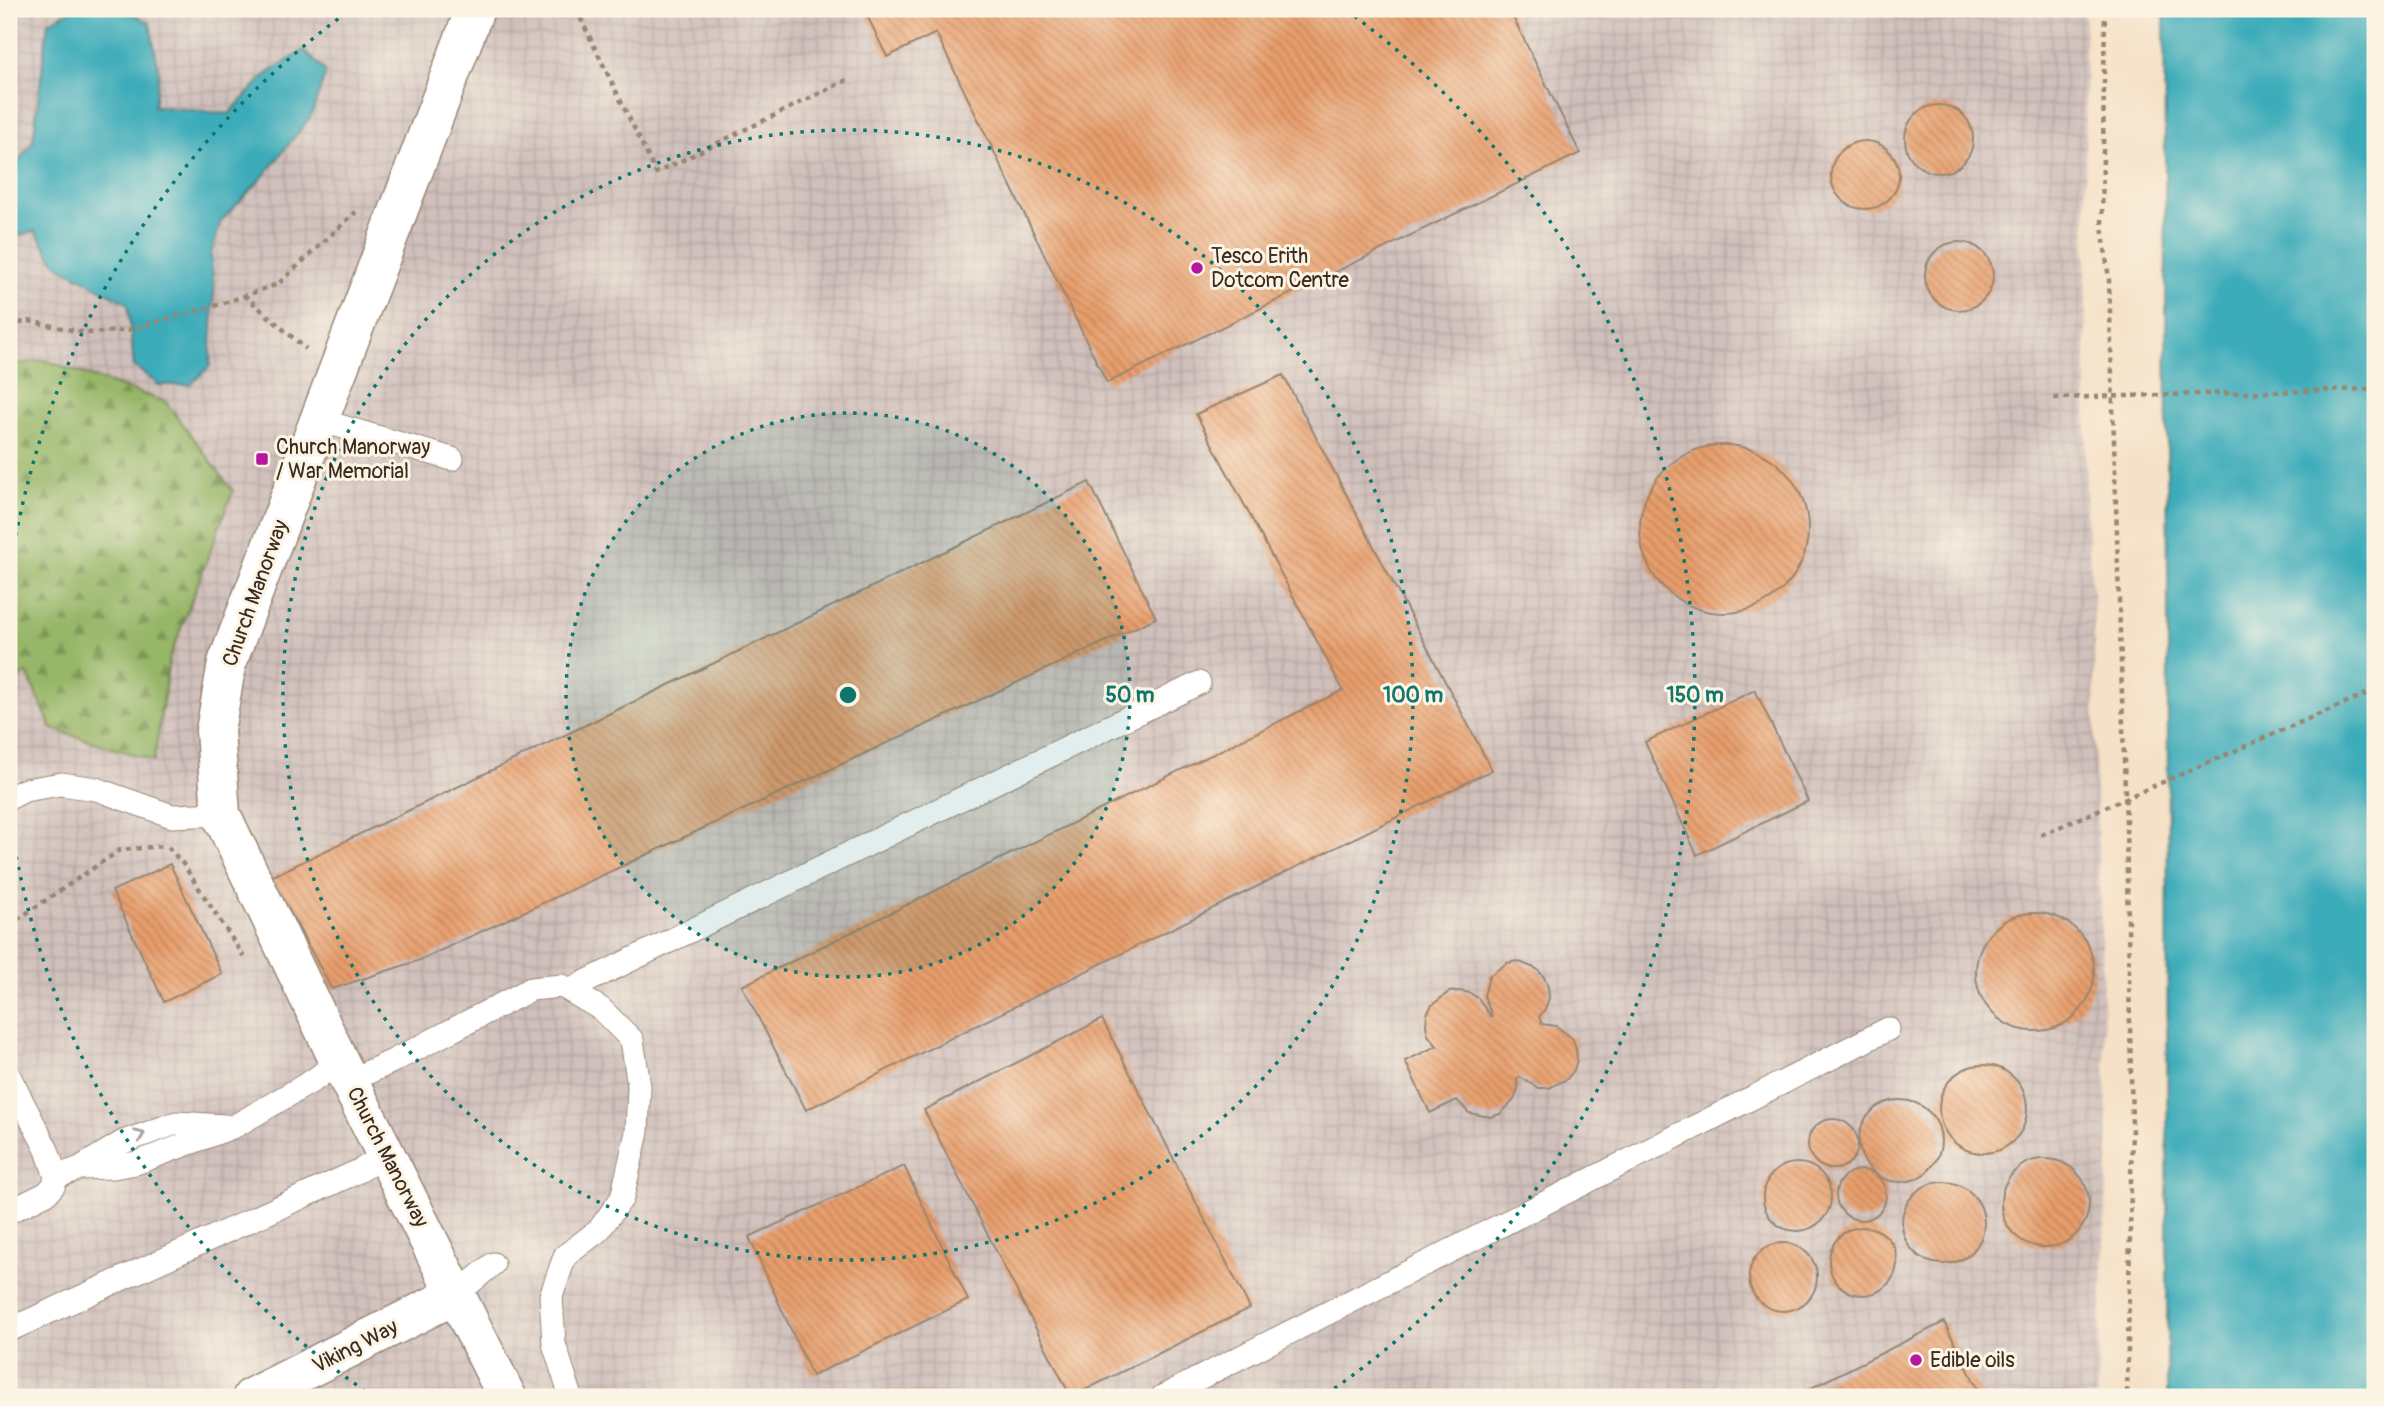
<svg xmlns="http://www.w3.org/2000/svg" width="2384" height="1406" font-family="Pangolin,sans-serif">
<defs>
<pattern id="industrial-grid" width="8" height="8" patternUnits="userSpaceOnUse" patternTransform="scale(1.75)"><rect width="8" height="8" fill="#d0c0bc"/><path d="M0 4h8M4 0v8" fill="none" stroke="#b4a5a1"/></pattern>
<pattern id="forest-firs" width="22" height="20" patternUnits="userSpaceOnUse" patternTransform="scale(1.75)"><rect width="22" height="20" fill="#96b668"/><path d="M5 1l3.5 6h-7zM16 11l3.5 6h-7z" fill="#7c9455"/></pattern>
<pattern id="building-back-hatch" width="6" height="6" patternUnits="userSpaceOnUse" patternTransform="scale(1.75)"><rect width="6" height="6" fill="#e89e6c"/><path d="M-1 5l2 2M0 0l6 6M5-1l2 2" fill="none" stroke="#bd8158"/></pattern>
</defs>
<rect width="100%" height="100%" fill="#fcf5e5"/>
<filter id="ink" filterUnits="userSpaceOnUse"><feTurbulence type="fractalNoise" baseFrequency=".0143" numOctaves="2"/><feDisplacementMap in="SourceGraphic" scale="14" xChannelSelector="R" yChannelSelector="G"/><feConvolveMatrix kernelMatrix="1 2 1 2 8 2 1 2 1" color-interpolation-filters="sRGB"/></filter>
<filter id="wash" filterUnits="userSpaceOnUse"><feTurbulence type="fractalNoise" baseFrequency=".00686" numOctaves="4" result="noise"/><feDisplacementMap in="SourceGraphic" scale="28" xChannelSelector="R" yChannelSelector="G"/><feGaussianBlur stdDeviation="1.57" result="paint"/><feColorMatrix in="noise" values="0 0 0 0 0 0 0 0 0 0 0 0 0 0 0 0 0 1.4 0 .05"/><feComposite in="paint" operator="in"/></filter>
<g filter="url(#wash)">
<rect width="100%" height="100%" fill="#f5e1c7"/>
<path fill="url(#industrial-grid)" d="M 9,9 L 2085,9 L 2086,521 L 2093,595 L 2095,753 L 2108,1155 L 2097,1397 L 9,1397 Z"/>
<path fill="url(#forest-firs)" stroke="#687043" stroke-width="2" d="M 44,360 L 166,402 L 233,491 L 169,660 L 154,761 L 52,729 L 27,673 L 9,681 L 9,365 Z"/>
<path fill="#3dacba" stroke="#3c6b6c" stroke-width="2" d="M 73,9 L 123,9 L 150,23 L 159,74 L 154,106 L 229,114 L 264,76 L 304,50 L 326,72 L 311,116 L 261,179 L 221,221 L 211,254 L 214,290 L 210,366 L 190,385 L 159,385 L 134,366 L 128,304 L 56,264 L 35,231 L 9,238 L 9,175 L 33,141 L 48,23 Z
M 2164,9 L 2375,9 L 2375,1397 L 2167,1397 L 2168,580 Z"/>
<g id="blocks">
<path fill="url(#building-back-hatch)" d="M 864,9 L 1509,9 L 1580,153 L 1107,383 L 936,33 L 887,57 Z
M1905 139a34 34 0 1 1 68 0a34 34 0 1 1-68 0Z
M1831 175a34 34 0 1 1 68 0a34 34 0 1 1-68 0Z
M1925 276a34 34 0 1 1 68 0a34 34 0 1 1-68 0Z
M 1283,375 L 1492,770 L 806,1110 L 742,986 L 1343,690 L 1196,414 Z
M1640 529a84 84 0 1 1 168 0a84 84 0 1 1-168 0Z
M 1089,482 L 1156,618 L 420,960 L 332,989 L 271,877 Z
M 1755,690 L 1808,801 L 1697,855 L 1645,742 Z
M 170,864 L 222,974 L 164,1002 L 112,891 Z
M1976 972a59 59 0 1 1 118 0a59 59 0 1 1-118 0Z
M 1517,961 L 1537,969 L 1544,977 L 1548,987 L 1549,998 L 1545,1009 L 1539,1017 L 1542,1024 L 1556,1026 L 1573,1039 L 1576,1049 L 1577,1060 L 1574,1070 L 1567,1079 L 1549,1088 L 1538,1088 L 1520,1077 L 1517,1078 L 1518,1089 L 1514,1100 L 1500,1114 L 1490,1117 L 1469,1113 L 1457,1100 L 1430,1113 L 1405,1061 L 1437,1046 L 1428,1035 L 1426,1025 L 1427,1014 L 1432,1005 L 1449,992 L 1459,991 L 1470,993 L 1479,999 L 1490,1016 L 1492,1016 L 1484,996 L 1489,976 L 1507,963 Z
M 1102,1019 L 1250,1308 L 1071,1397 L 924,1110 Z
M1939 1109a44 44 0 1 1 88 0a44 44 0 1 1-88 0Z
M1859 1141a41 41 0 1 1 82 0a41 41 0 1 1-82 0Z
M1808 1144a25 25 0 1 1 50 0a25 25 0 1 1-50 0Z
M2001 1203a44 44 0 1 1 88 0a44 44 0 1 1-88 0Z
M1763 1197a34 34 0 1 1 68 0a34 34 0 1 1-68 0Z
M 904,1166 L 968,1300 L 812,1376 L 749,1237 Z
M1836 1195a25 25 0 1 1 50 0a25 25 0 1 1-50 0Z
M1902 1223a41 41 0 1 1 82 0a41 41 0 1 1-82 0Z
M1829 1261a34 34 0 1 1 68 0a34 34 0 1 1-68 0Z
M1749 1277a34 34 0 1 1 68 0a34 34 0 1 1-68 0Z
M 1944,1322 L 1982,1397 L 1793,1397 Z"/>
</g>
</g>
<g filter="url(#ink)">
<use href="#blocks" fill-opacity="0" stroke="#988672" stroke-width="2"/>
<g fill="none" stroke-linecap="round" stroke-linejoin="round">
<g stroke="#988672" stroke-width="25">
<path id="lane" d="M 319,420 L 452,459
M 9,798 L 25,790 L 61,784 L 96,789 L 172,816 L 221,814
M 569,990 L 1199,683
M 9,1076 L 47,1150 L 56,1177 L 54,1185 L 47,1193 L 9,1212
M 349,1081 L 393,1061 L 531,989 L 562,986 L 601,1009 L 632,1040 L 639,1086 L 637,1132 L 622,1198 L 599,1230 L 565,1256 L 551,1296 L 554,1344 L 571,1397
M 80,1168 L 114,1167 L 136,1163 L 235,1126 L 314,1080 L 339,1061
M 56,1177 L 80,1168 L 123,1142 L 176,1123 L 225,1126
M 457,1294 L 493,1264
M 9,1330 L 359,1171 L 387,1155
M 1162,1397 L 1888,1029"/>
</g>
<g stroke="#988672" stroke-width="41">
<path id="street" d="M 475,9 L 227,663 L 215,731 L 221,814 L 339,1061 L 507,1397
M 252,1397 L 457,1294"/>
</g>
<path stroke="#988672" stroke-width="4.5" stroke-dasharray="5 5" stroke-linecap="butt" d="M 576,9 L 656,173 L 851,78
M 2105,9 L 2102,225 L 2109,280 L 2126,823 L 2132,1125 L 2127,1397
M 244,295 L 306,349
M 9,325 L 29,321 L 86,333 L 124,331 L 221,304 L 278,284 L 356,212
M 2054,398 L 2375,389
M 168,847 L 183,864 L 244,957
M 9,925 L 120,850 L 163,846"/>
<use href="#lane" stroke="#fff" stroke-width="23"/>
<use href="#street" stroke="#fff" stroke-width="38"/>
<path stroke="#988672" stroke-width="4.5" stroke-dasharray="5 5" stroke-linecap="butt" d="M 2041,835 L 2375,690"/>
</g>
<defs><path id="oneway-chevron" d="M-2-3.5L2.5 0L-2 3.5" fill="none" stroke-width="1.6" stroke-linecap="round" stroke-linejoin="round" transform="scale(1.75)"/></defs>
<use stroke="#a79f9a" href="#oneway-chevron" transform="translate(140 1135) rotate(-21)"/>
</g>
<circle cx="848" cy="695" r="282" fill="#0f766e" fill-opacity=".12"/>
<g fill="none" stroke="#0f766e" stroke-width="3.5" stroke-dasharray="3.5 7">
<circle cx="848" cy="695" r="282"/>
<circle cx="848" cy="695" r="565"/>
<path d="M374 1397A847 847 0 0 1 9 813M9 577A847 847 0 0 1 350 10M1346 10A847 847 0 0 1 1322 1397"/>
</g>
<g fill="#b5179e" stroke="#fcf5e5" stroke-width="2.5">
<circle cx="1197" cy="268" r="7"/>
<rect x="255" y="452" width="14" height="14" rx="3.5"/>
<circle cx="1916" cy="1360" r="7"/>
</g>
<g text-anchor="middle" stroke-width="6" stroke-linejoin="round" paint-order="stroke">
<g font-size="21" fill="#3b2a1e" stroke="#fcf5e5" text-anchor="start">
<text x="1211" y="263">Tesco Erith<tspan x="1211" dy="24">Dotcom Centre</tspan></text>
<text x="276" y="454">Church Manorway<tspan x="276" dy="24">/ War Memorial</tspan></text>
<text x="1930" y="1367">Edible oils</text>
</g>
<g font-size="21" fill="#3b2a1e" stroke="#fcf5e5">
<text transform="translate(255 593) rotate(-70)" y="7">Church Manorway</text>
<text transform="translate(388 1157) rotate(63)" y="7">Church Manorway</text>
<text transform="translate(355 1346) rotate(-27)" y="7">Viking Way</text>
</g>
</g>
<circle cx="848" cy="695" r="10" fill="#0f766e" stroke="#fcf5e5" stroke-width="3.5"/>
<g font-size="21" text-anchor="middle" font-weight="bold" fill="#0f766e" stroke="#fcf5e5" stroke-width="6" stroke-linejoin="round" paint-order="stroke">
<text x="1130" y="702">50 m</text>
<text x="1413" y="702">100 m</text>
<text x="1695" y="702">150 m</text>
</g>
<rect width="2384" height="1406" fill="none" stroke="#fcf5e5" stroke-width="35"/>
</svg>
